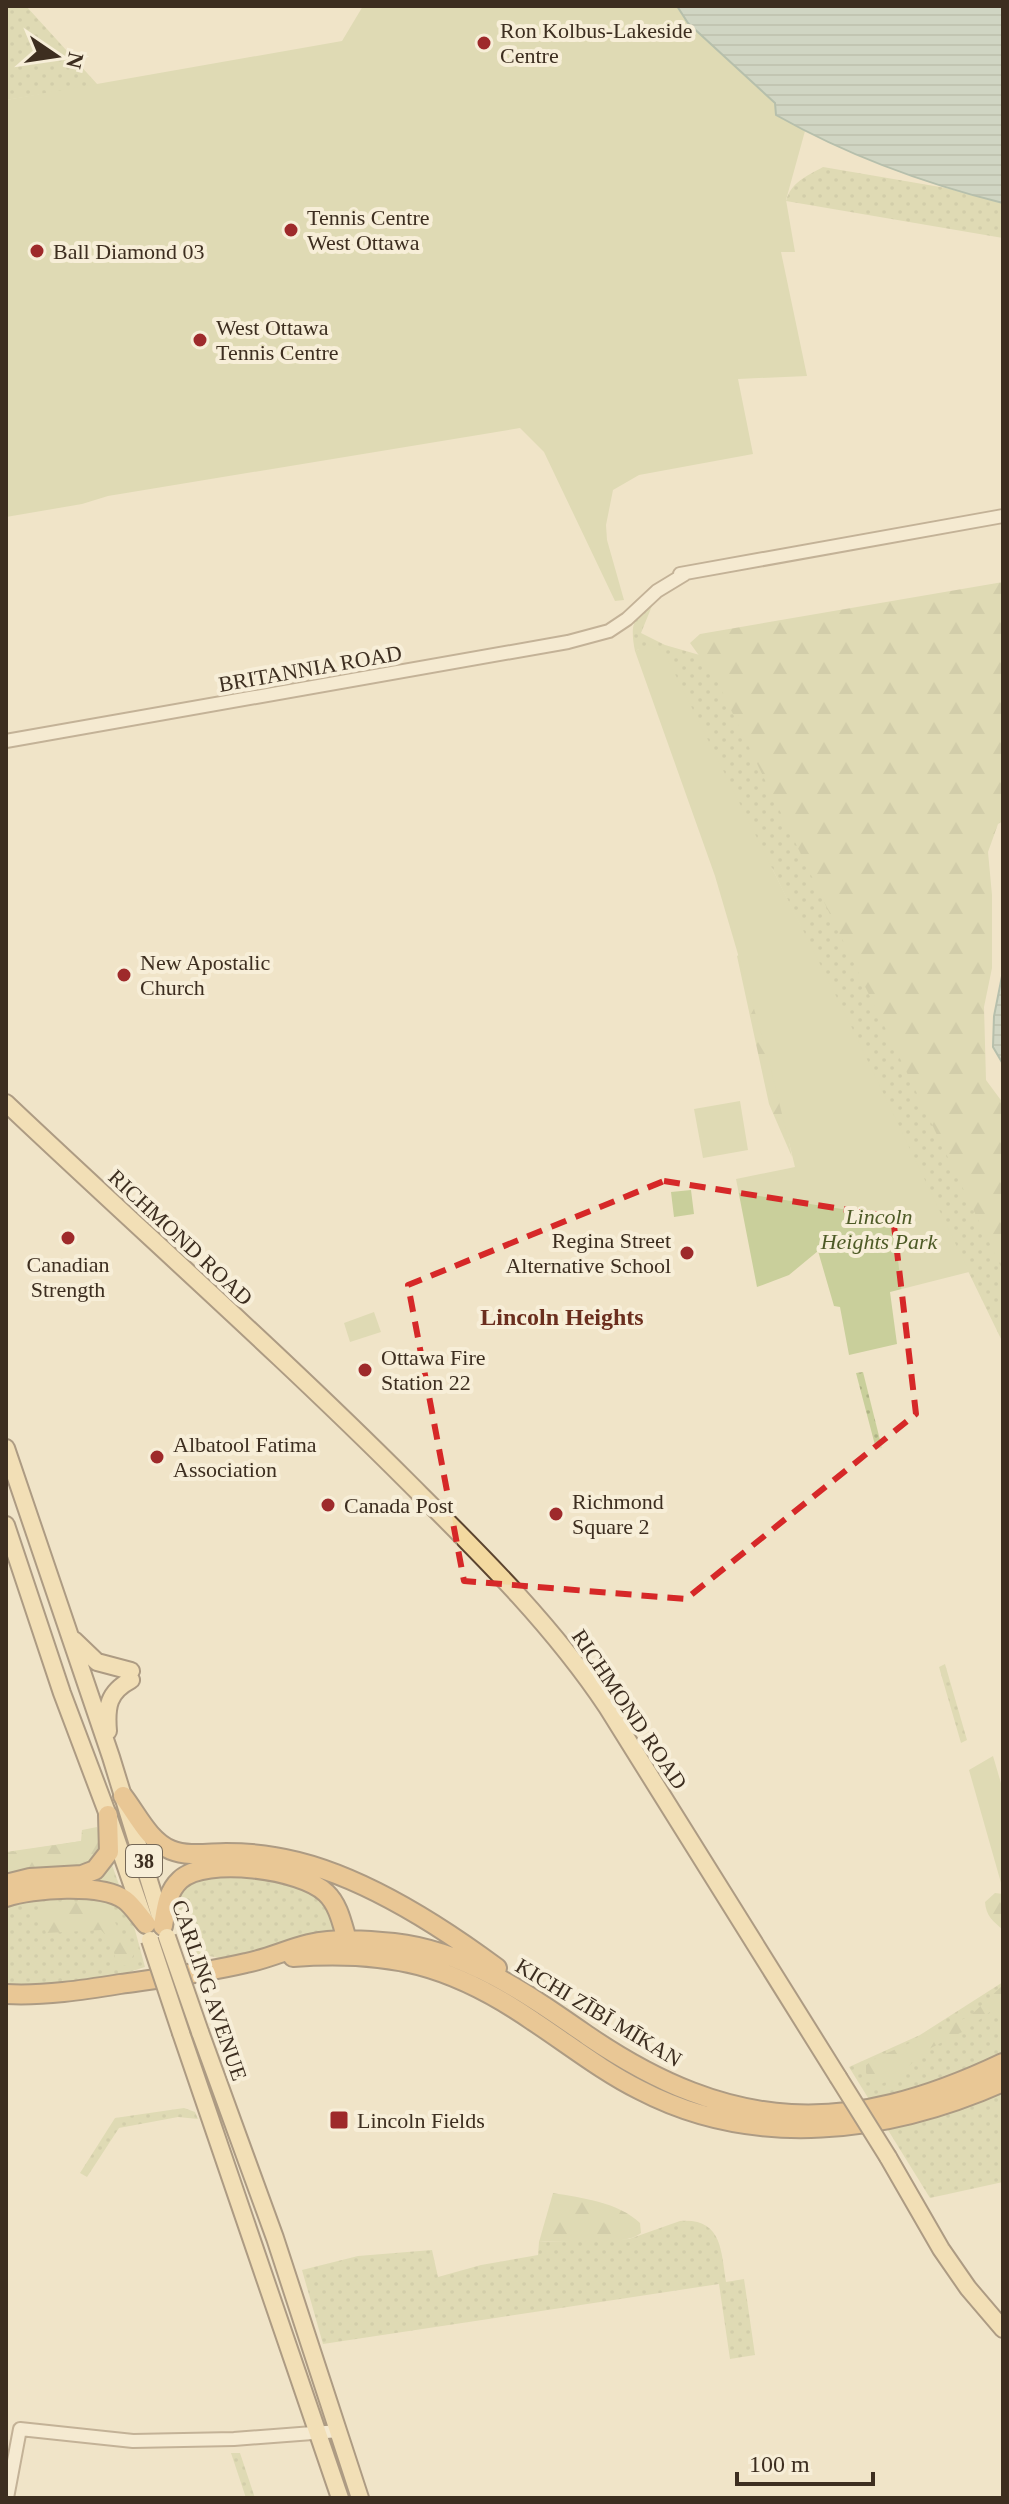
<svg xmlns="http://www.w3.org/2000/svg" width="1009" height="2504" font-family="Georgia,serif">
<defs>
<pattern id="grass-dots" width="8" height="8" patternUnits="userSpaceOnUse" patternTransform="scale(2)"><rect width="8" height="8" fill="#c9cf9b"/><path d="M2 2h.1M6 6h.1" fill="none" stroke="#aeb285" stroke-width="1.8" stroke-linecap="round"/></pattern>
<pattern id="forest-firs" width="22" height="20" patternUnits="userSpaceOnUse" patternTransform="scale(2)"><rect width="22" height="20" fill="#c9cf9b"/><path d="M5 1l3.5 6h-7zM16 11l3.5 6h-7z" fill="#aeb285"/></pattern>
<pattern id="water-rules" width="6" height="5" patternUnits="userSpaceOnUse" patternTransform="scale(2)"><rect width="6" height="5" fill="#a9c4bc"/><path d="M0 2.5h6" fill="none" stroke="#8ba098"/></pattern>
</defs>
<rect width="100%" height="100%" fill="#f0e4c8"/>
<path fill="url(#grass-dots)" d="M 6,6 L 26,6 L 98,85 L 6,100 Z
M 823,167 L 946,188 L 1003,203 L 1003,238 L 786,201 C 791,182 807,176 823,167 Z
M 656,596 L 641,633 L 665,645 L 717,660 L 1003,1259 L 1003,1343 L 772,868 L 734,927 L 639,649 L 635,651 C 629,621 635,617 656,596 Z
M 863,1372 L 882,1448 L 876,1449 L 856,1373 Z
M 945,1664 L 967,1740 L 961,1743 L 939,1667 Z
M 95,1839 L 112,1865 L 135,1930 L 145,1967 L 117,1976 L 64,1984 L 6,1985 L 6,1852 Z
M 212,1874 C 264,1876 324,1871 335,1935 L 229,1960 L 204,1955 L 190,1957 L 176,1905 C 184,1887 192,1878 212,1874 Z
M 1003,1982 L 1003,2182 L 930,2198 L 849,2067 L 920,2035 Z
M 184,2108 L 195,2112 L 198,2119 L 178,2117 L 119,2128 L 87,2177 L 80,2173 L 115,2118 Z
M 680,2221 C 722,2218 721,2250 726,2282 L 744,2279 L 755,2355 L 730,2359 L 719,2284 L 323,2344 L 302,2270 L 358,2256 L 432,2250 L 438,2277 L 481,2265 L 538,2255 L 539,2242 L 629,2239 Z
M 231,2453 L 240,2453 L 255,2498 L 246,2498 Z"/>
<path fill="url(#forest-firs)" d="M 1003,582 L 1003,821 L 998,824 L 988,852 L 992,895 L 992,968 L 984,1007 L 986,1080 L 1003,1103 L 1003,1271 L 716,679 L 690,643 L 700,634 Z
M 751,948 L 792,1157 L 769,1104 L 737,956 Z
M 97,1827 L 104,1846 L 95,1860 L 6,1872 L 6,1853 L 81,1841 L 82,1830 Z
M 995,1893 L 1003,1894 L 1003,1930 C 993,1921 986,1916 985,1902 Z
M 102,1901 L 134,1954 L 128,1965 L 117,1967 L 112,1942 L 101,1930 L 46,1933 L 37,1903 Z
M 1003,1985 L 1003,2002 L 966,2030 L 923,2052 L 899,2076 L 881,2084 L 872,2080 L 866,2073 L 866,2065 L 876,2058 L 970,2016 Z
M 553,2193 C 582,2198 618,2202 640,2223 L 641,2233 C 625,2247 563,2240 539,2242 Z"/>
<path fill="#c9cf9b" d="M 363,6 L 677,6 L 688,23 L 776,103 L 776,115 L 805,131 L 786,200 L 795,252 L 781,252 L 807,376 L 738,379 L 753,454 L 639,475 L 613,490 L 606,525 L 607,540 L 624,600 L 615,601 L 544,452 L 520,428 L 108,496 L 82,504 L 6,517 L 6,100 L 342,41 Z
M 649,644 L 664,652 L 854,1032 L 969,1272 L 890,1292 L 897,1344 L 849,1355 L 840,1307 L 834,1306 L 818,1251 L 789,1275 L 757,1287 L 736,1179 L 795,1167 L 767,1053 L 715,876 L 635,651 Z
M 740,1101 L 748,1150 L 703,1158 L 694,1109 Z
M 691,1190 L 694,1214 L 674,1217 L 671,1192 Z
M 374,1312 L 381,1332 L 350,1342 L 344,1323 Z
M 993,1756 L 1003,1790 L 1003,1890 L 969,1770 Z"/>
<path fill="url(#water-rules)" stroke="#6f938a" stroke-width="2" d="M 677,6 L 1003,6 L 1003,203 C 926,184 845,154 776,115 L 775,103 L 688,23 Z
M 1003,971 L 1003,1064 L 993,1047 L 994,1016 Z"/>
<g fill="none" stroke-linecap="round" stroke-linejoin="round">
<g stroke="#8d765c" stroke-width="16">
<path id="minor" d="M 680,574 L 1003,516
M 6,741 L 568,642 L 609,631 L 627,619 L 657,591 L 685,574
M 7,2498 L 20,2429 L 133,2441 L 234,2439 L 339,2431"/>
</g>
<g stroke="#5b4430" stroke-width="20">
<path id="major" d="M 6,1103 C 139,1229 277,1351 407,1481 C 478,1552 551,1623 607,1707 L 838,2077
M 6,1448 L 111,1757 L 163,1926
M 6,1525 L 62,1693 L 108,1815 L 144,1919
M 74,1640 L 97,1662 L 131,1671
M 108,1731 C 106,1707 108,1692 131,1680
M 200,2032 L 275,2238 L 360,2498
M 181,2033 L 340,2498
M 888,2157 L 941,2249 L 968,2288 L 1003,2329"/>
</g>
<g stroke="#5b4430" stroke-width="22">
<path id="highway" d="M 123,1796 C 137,1814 149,1841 171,1850 C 188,1857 209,1853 226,1853 C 242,1853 258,1854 275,1857 C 351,1869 435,1922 497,1968
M 6,1884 L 30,1878 L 82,1875 L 95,1870 L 109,1852 L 108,1815
M 6,1897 C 32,1888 102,1883 125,1900 C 133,1906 139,1916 146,1924
M 163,1926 C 166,1909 167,1892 180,1880 C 205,1856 302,1869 326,1893 C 341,1907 343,1931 350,1949
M 293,1957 C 390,1950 452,1965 533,2021 C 568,2044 602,2071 640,2090 C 755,2150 888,2133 1003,2082
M 6,1994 C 44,1996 83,1990 120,1984 C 162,1978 204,1973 246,1963 C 267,1959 288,1949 309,1944 C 337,1938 366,1940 394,1943 C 467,1951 529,1995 588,2036 C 732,2134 847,2137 1003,2063"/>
</g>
<use href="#minor" stroke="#faf1dc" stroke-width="12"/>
<use href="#major" stroke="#f3d9a0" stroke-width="16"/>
<use href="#highway" stroke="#e0a458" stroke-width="18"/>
<g stroke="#5b4430" stroke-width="20" stroke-linecap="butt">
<path id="major-bridge" d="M 167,1937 L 200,2032
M 150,1940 L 181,2033
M 838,2077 L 888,2157"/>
</g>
<use href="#major-bridge" stroke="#f3d9a0" stroke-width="16"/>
</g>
<path d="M0 0H1009V2504H0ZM 664,1181 L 893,1217 L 916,1414 L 686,1599 L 464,1581 L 408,1285 Z" fill="#f0e4c8" fill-opacity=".55" fill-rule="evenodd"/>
<path fill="none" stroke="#d62828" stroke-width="6" stroke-dasharray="16 10" stroke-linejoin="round" d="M 664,1181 L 893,1217 L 916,1414 L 686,1599 L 464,1581 L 408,1285 Z"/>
<g fill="#9e2a2b" stroke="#f7eed8" stroke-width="3">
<circle cx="484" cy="43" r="8"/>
<circle cx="291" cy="230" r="8"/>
<circle cx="37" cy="251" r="8"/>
<circle cx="200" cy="340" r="8"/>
<circle cx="124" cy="975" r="8"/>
<circle cx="68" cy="1238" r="8"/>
<circle cx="687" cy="1253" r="8"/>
<circle cx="365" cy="1370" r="8"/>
<circle cx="157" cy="1457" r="8"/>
<circle cx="328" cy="1505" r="8"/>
<circle cx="556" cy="1514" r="8"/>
<rect x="329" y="2110" width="20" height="20" rx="4"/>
</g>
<g text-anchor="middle" stroke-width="8" stroke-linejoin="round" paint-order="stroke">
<rect fill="#f7eed8" stroke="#756857" stroke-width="2" x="126" y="1845" width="36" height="32" rx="6"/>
<g font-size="20" font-weight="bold" fill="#3d2e20">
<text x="144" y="1868">38</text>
</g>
<g font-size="22" fill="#3d2e20" stroke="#f7eed8" text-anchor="start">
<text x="500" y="38">Ron Kolbus-Lakeside<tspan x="500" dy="25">Centre</tspan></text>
<text x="307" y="225">Tennis Centre<tspan x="307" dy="25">West Ottawa</tspan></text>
<text x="53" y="259">Ball Diamond 03</text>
<text x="216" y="335">West Ottawa<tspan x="216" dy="25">Tennis Centre</tspan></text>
<text x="140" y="970">New Apostalic<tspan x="140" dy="25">Church</tspan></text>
<text x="671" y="1248" text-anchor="end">Regina Street<tspan x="671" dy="25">Alternative School</tspan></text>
<text x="68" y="1272" text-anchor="middle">Canadian<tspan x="68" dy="25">Strength</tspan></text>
<text x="381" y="1365">Ottawa Fire<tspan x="381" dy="25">Station 22</tspan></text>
<text x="173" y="1452">Albatool Fatima<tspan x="173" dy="25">Association</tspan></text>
<text x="572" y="1509">Richmond<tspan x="572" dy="25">Square 2</tspan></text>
<text x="344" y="1513">Canada Post</text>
<text x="357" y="2128">Lincoln Fields</text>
</g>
<g font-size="22" fill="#3d2e20" stroke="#f7eed8">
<text transform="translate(310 668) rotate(-10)" y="8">BRITANNIA ROAD</text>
<text transform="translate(181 1237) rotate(43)" y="8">RICHMOND ROAD</text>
<text transform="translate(630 1709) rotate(56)" y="8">RICHMOND ROAD</text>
<text transform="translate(210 1990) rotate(71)" y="8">CARLING AVENUE</text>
<text transform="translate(599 2012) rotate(31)" y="8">KICHI ZĪBĪ MĪKAN</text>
</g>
<g font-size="22" font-style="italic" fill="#4d5a26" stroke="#f7eed8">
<text x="879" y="1224">Lincoln<tspan x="879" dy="25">Heights Park</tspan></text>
</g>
<g font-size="24" font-weight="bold" fill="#6b2e1e" stroke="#f7eed8">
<text x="562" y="1325">Lincoln Heights</text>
</g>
</g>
<rect width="1009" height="2504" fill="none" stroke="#3d2e20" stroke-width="16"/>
<g transform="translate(56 56) rotate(103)" stroke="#f7eed8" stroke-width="6" paint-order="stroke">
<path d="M0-6L14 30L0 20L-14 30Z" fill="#3d2e20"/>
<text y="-12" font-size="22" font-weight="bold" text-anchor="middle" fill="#3d2e20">N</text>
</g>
<path d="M737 2472v12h136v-12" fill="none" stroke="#3d2e20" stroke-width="4"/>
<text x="749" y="2472" font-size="24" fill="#3d2e20" stroke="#f7eed8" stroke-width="6" paint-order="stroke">100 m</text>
</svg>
